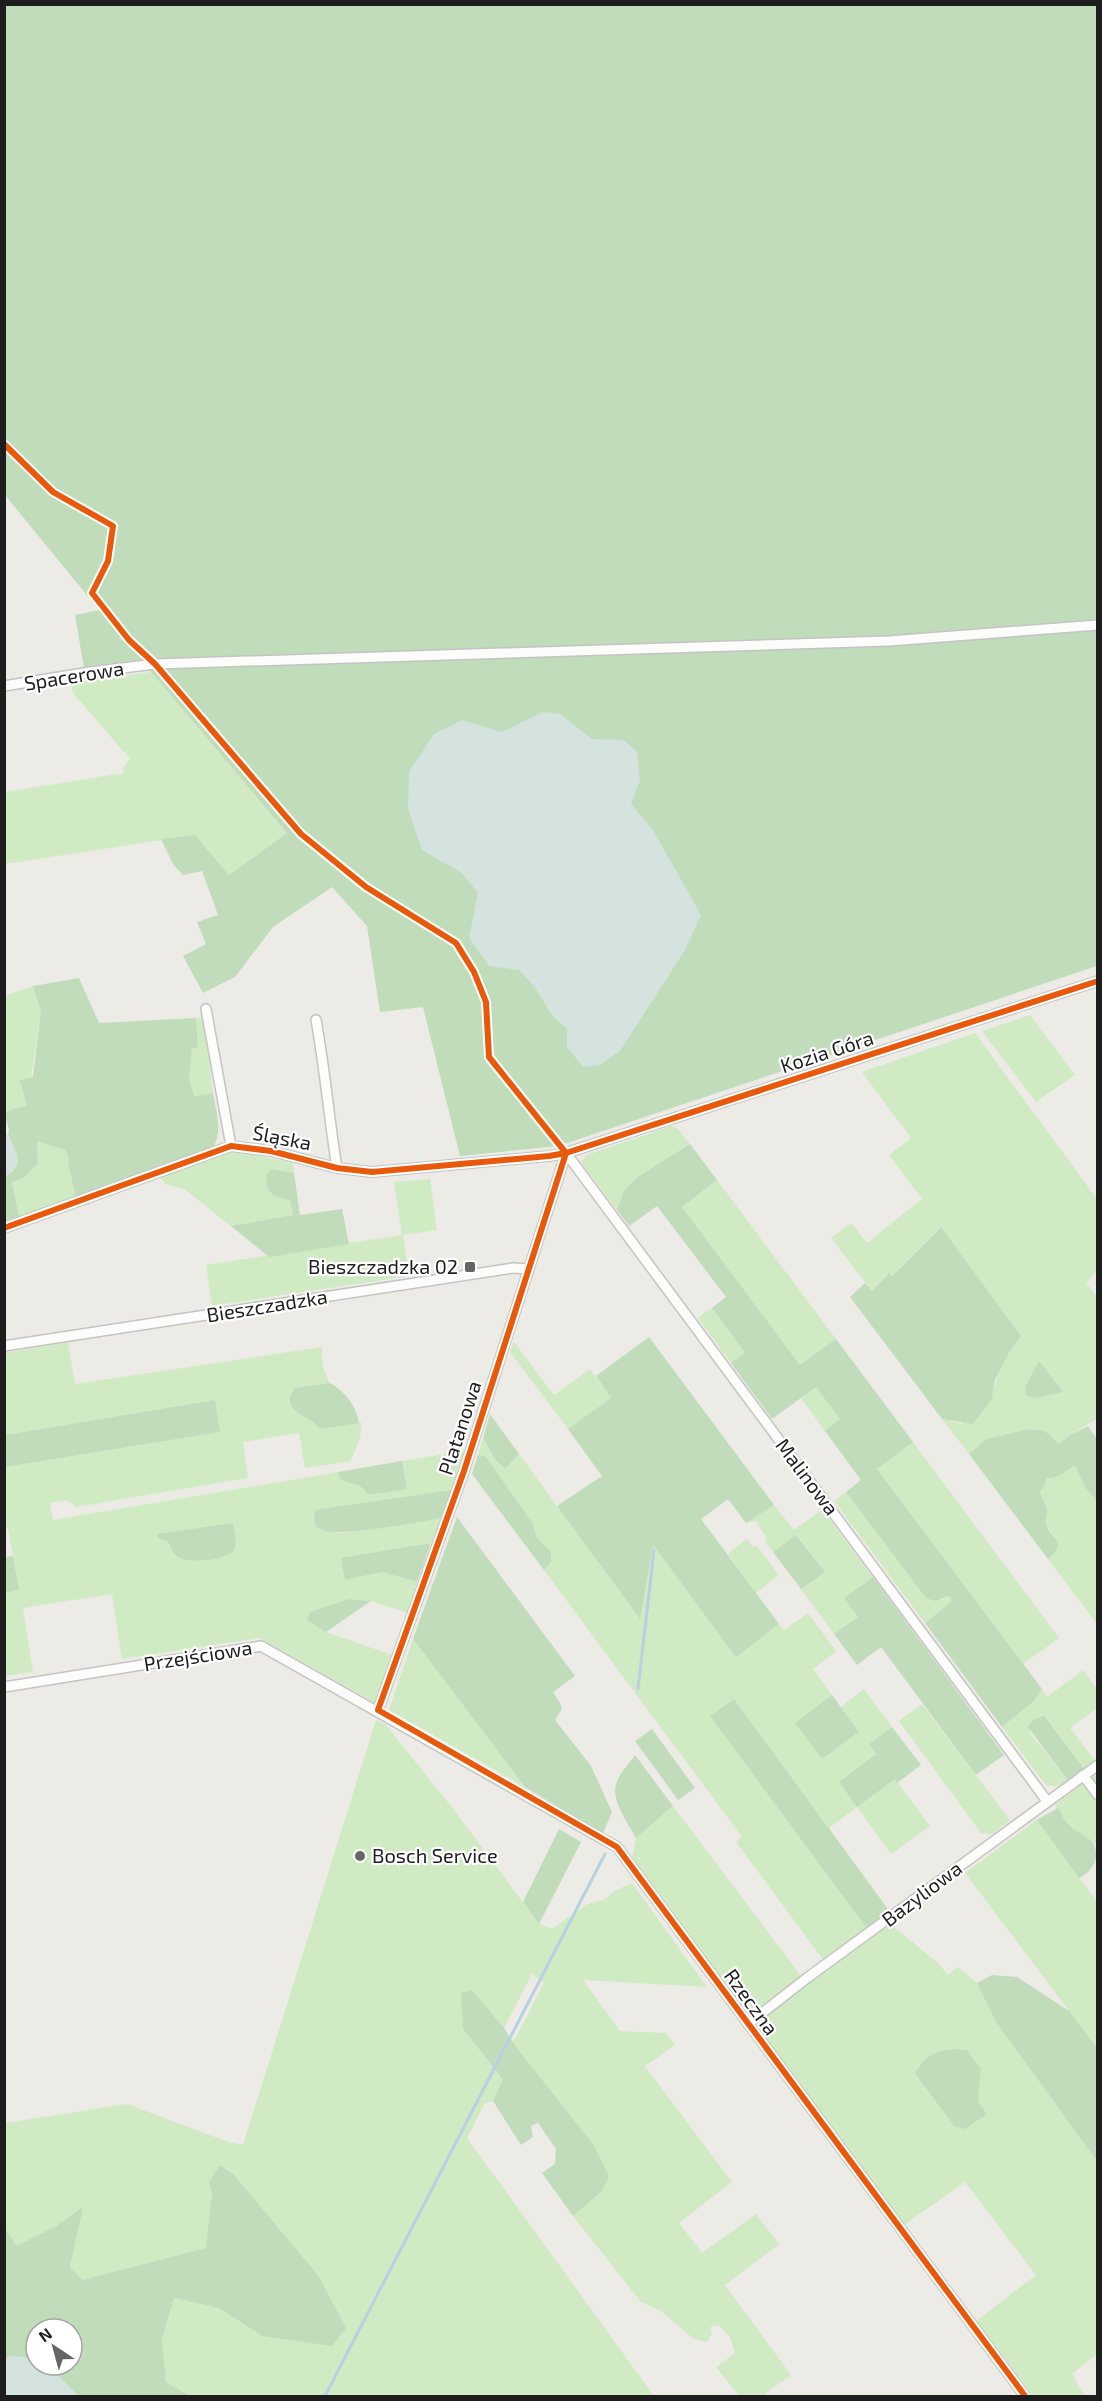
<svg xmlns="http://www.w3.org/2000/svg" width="1102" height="2401" font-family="'Exo 2',sans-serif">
<rect width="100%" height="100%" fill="#ecebe6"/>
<path fill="#d0eac4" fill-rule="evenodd" d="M 151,672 L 287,833 L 229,875 L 195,835 L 5,864 L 5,792 L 124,773 L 123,768 L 130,759 L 73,693 L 71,683 Z
M 33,986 L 41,1012 L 27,1106 L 9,1110 L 5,1115 L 4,996 Z
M 1030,1015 L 1075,1075 L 1036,1102 L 982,1031 Z
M 196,1018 L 204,1018 L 213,1093 L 194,1096 L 189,1078 L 192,1048 L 198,1047 Z
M 975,1033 L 1097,1199 L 1097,1274 L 1096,1272 L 1086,1283 L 1097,1296 L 1097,1419 L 1070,1435 L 1059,1444 L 1045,1431 L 1030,1429 L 986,1439 L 969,1454 L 942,1419 L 961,1424 L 992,1399 C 996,1375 1006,1356 1021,1336 L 940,1227 L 891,1276 L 888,1273 L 872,1291 L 831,1238 L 851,1223 L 867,1243 L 922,1199 L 889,1155 L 911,1138 L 862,1072 ZM 1039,1362 L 1062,1393 L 1055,1393 L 1025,1387 Z
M 671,1126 L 678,1129 L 690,1144 L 636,1178 L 624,1190 L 617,1210 L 581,1162 L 587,1155 Z
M 37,1140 L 65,1150 L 70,1157 L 68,1163 L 76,1198 L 19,1216 L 12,1181 L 25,1177 Z
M 236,1151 L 293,1163 L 294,1173 L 272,1169 C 260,1189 269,1197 290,1200 L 293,1215 L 231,1226 L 184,1189 L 167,1185 L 159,1176 Z
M 430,1179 L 437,1230 L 403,1235 L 409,1276 L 212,1306 L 206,1265 L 402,1235 L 394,1182 Z
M 717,1180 L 836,1339 L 801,1366 L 682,1207 Z
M 712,1308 L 745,1353 L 731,1363 L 698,1318 Z
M 68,1342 L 75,1384 L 322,1347 C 321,1360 324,1372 330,1383 L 295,1388 C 282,1416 308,1412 320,1429 L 361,1422 C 363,1435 356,1450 350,1461 L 305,1468 L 299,1433 L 243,1442 L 248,1478 L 76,1507 L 66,1500 L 50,1503 L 53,1520 L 338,1472 C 341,1483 348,1482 357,1485 C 362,1486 365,1492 369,1495 L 406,1489 L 402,1461 L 464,1451 L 451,1490 L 315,1511 L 333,1532 L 344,1533 L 442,1518 L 431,1543 L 342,1558 L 345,1580 L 382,1572 L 417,1582 L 408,1613 L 371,1601 L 349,1599 L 326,1632 L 392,1655 L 375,1703 L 259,1638 L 122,1659 L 112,1594 L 23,1608 L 33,1672 L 5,1676 L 5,1593 L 19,1590 L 8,1528 L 5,1528 L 5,1467 L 219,1432 L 214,1401 L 5,1435 L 5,1353 ZM 232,1523 C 235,1536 240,1549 225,1556 L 171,1549 L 167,1541 L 158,1538 Z
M 514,1342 L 554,1395 L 590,1369 L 611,1398 L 568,1429 L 510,1352 Z
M 816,1386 L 840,1419 L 825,1431 L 801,1398 Z
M 483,1438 L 495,1459 L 505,1469 L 519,1454 L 639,1618 L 652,1544 L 736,1656 L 779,1624 L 784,1630 L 808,1613 L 836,1651 L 813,1669 L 832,1695 L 796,1723 L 822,1759 L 859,1732 L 841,1707 L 864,1689 L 892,1727 L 869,1744 L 876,1754 L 839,1782 L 895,1779 L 930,1826 L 891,1854 L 857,1807 L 829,1828 L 734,1699 L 711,1717 L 868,1930 L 825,1962 L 736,1842 L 742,1837 L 544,1570 L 551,1562 L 543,1544 L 536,1538 L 533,1524 L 489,1461 L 485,1456 L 478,1455 Z
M 913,1442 L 1059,1638 L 1023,1664 L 877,1469 Z
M 1075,1465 L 1085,1487 L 1097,1502 L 1097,1624 L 1048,1559 C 1069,1543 1051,1539 1046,1523 C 1044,1517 1048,1510 1046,1504 C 1044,1500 1041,1497 1040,1492 C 1044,1475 1063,1475 1075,1465 Z
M 846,1492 L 926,1598 L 943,1600 L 949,1596 L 953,1601 L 925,1623 L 834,1501 Z
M 774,1505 L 794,1530 L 822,1510 L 873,1577 L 844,1598 L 858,1617 L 834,1634 L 801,1589 L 825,1572 L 797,1535 L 773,1552 L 765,1541 L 766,1536 L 755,1521 L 746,1523 Z
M 747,1539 L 752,1546 L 757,1546 L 779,1575 L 756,1593 L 728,1554 Z
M 413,1639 L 525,1787 L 389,1710 Z
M 1083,1670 L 1097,1689 L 1097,1708 L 1070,1728 L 1095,1761 L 1085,1770 L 1048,1719 L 1044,1715 L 1039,1716 L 1030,1733 L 1069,1782 L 1062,1787 L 1046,1785 L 1002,1727 L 1034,1701 L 1042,1689 L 1047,1697 Z
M 922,1704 L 1010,1820 L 992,1834 L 981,1833 L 899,1721 Z
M 376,1720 L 385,1724 L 454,1810 L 539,1924 L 552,1929 L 587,1904 L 604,1900 L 616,1890 L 632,1883 L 707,1987 L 583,1980 L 620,2031 L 666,2033 L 675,2045 L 645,2066 L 732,2182 L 679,2223 L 702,2253 L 756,2214 L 779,2244 L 725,2285 L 791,2375 L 762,2396 L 739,2396 L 716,2367 L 735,2353 L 730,2337 L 719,2325 L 710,2327 L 712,2334 L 707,2342 L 694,2339 L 661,2311 L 641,2302 L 573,2216 L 602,2191 L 513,2043 L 544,1983 L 532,1974 L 504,2028 L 472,1991 L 463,2029 L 503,2081 L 493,2101 L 485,2103 L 467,2138 L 654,2396 L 190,2396 L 166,2382 L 162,2339 L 174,2298 L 219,2308 L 262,2336 L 345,2328 L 318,2275 L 235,2176 L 209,2182 L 212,2194 L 207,2248 L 82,2280 L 70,2267 L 82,2208 L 56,2226 L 16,2246 L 7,2232 L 5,2231 L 5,2123 L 127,2104 L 228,2142 L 243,2145 Z
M 1097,1772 L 1097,1845 L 1069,1826 L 1055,1805 Z
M 673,1806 L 801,1976 L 749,2016 L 632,1857 L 636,1838 Z
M 1037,1820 L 1097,1902 L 1097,2048 L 965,1873 Z
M 889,1923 L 937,1962 L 948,1975 L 958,1967 L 977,1983 L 996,2022 L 1097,2161 L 1097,2354 L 1072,2374 L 1085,2396 L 1033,2396 L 976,2321 L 1036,2275 L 965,2182 L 904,2225 L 754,2023 ZM 981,2069 L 978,2101 L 987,2114 L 954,2126 L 915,2075 Z"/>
<path fill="#c0dcbb" d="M 4,5 L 1097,5 L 1097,966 L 558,1146 L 460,1156 L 423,1007 L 380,1012 L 367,926 L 332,887 L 273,927 L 235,977 L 203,993 L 183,956 L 206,944 L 197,922 L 218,915 L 202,871 L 183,875 L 173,864 L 161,839 L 195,835 L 229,875 L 287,833 L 141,660 L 84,668 L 75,615 L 99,610 L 5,495 Z
M 79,978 L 99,1023 L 196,1018 L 198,1048 L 192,1048 L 189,1078 L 194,1096 L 213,1093 C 216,1112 223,1130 213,1148 L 76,1198 L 68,1163 L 69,1157 L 65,1150 L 37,1141 L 38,1163 L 25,1177 L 12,1182 L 19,1216 L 5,1221 L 5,1176 L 13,1171 L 18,1162 L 8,1134 L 9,1129 L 5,1115 L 9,1110 L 27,1106 L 20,1080 L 33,1077 L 41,1012 L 33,986 Z
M 690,1144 L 717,1180 L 682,1207 L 800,1365 L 836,1339 L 913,1442 L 877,1469 L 1042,1689 L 1034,1701 L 1002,1727 L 925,1623 L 952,1601 L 949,1596 L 935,1601 L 926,1598 L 846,1492 L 861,1480 L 825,1431 L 840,1419 L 816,1387 L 772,1419 L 731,1363 L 745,1353 L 712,1308 L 726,1297 L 657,1206 L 629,1226 L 617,1210 L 624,1190 L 636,1178 Z
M 272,1169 L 294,1173 L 300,1215 L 342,1209 L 349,1244 L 269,1257 L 231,1226 L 293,1215 L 290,1200 C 274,1198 263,1192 267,1174 Z
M 941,1227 L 1021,1336 L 1009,1353 L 995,1380 L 992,1399 L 973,1424 L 942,1419 L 850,1297 L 865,1283 L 872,1291 L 889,1273 L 892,1276 Z
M 649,1337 L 774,1505 L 746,1523 L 728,1499 L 701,1519 L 779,1624 L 736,1657 L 653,1545 L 640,1619 L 557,1506 L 602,1476 L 568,1429 L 611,1398 L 596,1376 Z
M 1039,1361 L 1063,1392 L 1034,1398 L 1026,1395 L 1025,1387 Z
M 330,1383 C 346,1392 356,1406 359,1423 L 320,1429 C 311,1416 277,1411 295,1388 Z
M 215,1400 L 220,1432 L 5,1467 L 5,1435 Z
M 490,1414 L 519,1454 L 505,1469 L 495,1459 L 483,1438 Z
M 1088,1426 L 1097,1439 L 1097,1502 L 1085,1487 L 1075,1465 L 1059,1476 L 1047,1479 L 1040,1492 C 1041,1498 1046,1503 1047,1509 C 1048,1514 1045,1519 1046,1523 C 1049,1539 1070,1542 1048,1559 L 969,1454 L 986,1439 L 1029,1429 L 1045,1431 L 1059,1444 L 1070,1435 Z
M 478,1455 L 485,1456 L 489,1461 L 533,1524 L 537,1538 L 551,1552 L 551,1562 L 544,1570 L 472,1474 Z
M 402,1461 L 407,1489 L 369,1495 C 365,1492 362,1486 357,1485 C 347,1481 341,1484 338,1472 Z
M 451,1490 L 442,1518 C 421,1521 331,1540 318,1528 C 313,1523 314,1517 315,1510 Z
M 457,1517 L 575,1676 L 553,1692 L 560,1703 L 562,1709 L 555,1720 L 591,1766 L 612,1812 L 603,1833 L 525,1787 L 413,1639 Z
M 233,1523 C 234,1531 239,1544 233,1551 C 226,1560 187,1564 178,1557 C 172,1553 171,1546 167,1541 L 158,1538 L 157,1534 Z
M 796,1535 L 825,1572 L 801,1589 L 773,1552 Z
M 431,1543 L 417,1582 L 382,1572 L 345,1580 L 341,1558 Z
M 13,1556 L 19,1590 L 5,1593 L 5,1557 Z
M 873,1577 L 1004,1755 L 976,1775 L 881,1647 L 857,1665 L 834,1634 L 858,1617 L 844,1598 Z
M 349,1599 L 371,1601 L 326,1632 L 307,1620 L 310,1612 Z
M 832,1695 L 859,1732 L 822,1759 L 795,1723 Z
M 734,1699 L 891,1913 L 868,1930 L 710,1716 Z
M 1044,1715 L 1085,1770 L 1069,1782 L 1028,1727 L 1033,1720 Z
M 892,1727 L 921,1765 L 897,1783 L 895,1779 L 857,1807 L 839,1782 L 876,1754 L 869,1744 Z
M 652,1729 L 695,1788 L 678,1800 L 635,1741 Z
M 635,1755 L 673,1806 L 636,1838 C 628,1823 611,1801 616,1784 C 619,1774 629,1764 635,1755 Z
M 1058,1808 C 1061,1813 1064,1820 1068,1824 C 1074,1832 1086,1834 1092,1842 C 1102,1856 1093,1871 1079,1878 L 1037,1820 Z
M 559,1829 L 581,1842 L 539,1924 L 523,1902 Z
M 992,1975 L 1017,1977 L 1069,2011 L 1097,2048 L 1097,2161 L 996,2022 L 977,1983 Z
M 472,1990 L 504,2028 L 519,2051 L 593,2144 L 609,2176 L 602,2191 L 573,2216 L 542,2173 L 555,2164 L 556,2149 L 538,2123 L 531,2126 L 533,2137 L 521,2145 L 493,2101 L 503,2080 L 463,2029 L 461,1993 Z
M 954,2049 L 967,2050 L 981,2069 L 978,2101 L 987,2114 L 965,2129 L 954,2126 L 915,2074 C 925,2056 933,2051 954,2049 Z
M 220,2165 L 235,2176 L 318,2275 L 346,2328 L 332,2346 L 262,2336 L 219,2308 L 174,2298 L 162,2339 L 166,2382 L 190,2396 L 78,2396 L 47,2365 L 72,2365 L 72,2329 L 36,2329 L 36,2359 L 10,2356 L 5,2361 L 5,2231 L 7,2231 L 16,2246 L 56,2226 L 83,2207 L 70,2267 L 82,2280 L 206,2248 L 212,2194 L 209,2182 Z"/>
<path fill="#d4e3dd" d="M 543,712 L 560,714 L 592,739 L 624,740 L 637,752 L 640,780 L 631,804 L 653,830 L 701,915 L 685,950 L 620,1051 L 600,1065 L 583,1067 L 567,1047 L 567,1029 L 552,1015 L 534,986 L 519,970 L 489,966 L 469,938 L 478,893 L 462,873 L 422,850 L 408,809 L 409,772 L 434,734 L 462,720 L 502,732 Z
M 8,1134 C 16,1153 26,1162 5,1176 L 5,1136 Z
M 10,2356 L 36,2359 L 36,2365 L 47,2365 L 78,2396 L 5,2396 L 5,2361 Z"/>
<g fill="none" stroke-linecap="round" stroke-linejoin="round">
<path stroke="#b8d0e0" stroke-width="3" d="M 638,1689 L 654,1550
M 325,2396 L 605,1854"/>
<g stroke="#c4c4c2" stroke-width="12">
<path id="minor" d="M 4,686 L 90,672 L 155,664 L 889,641 L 1098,625
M 206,1009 L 231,1146
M 316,1020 C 325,1069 329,1119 337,1168
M 566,1153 L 1047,1801
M 4,1228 L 231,1146 L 271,1151 L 337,1168 L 372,1172 L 549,1156 L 566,1153 L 1098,981
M 4,1346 L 513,1268 L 529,1269
M 4,1687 L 261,1646 L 617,1847 L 1025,2396
M 378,1710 L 464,1471 L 566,1153
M 1083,1775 L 1098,1795
M 748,2024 L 807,1978 L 1098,1765"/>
</g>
<use href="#minor" stroke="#fcfcfb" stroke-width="9"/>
<g stroke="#fff" stroke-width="10">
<path id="cycleway" d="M 4,444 L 53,492 L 113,526 L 108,561 L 92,593 L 129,640 L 155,664 L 301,834 L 366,887 L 456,943 L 474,972 L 486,1002 L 489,1057 L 566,1153
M 566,1153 L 464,1471 L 378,1710 L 617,1847 L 1025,2396
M 4,1228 L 231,1146 L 271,1151 L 337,1168 L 372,1172 L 549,1156 L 566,1153 L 1098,981"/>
</g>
<use href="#cycleway" stroke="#e8590c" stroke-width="6"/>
</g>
<g fill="#656563" stroke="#fff" stroke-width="2">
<rect x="464" y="1261" width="12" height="12" rx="3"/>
<circle cx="360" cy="1856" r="6"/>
</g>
<g text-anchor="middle" stroke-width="4.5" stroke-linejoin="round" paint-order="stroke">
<g font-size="20" fill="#1d1d1d" stroke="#fff">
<text transform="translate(74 676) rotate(-9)" y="7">Spacerowa</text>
<text transform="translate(827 1052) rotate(-18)" y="7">Kozia Góra</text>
<text transform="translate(282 1138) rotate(11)" y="7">Śląska</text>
<text transform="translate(267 1306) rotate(-9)" y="7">Bieszczadzka</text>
<text transform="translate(460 1428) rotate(-72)" y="7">Platanowa</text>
<text transform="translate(807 1477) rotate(53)" y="7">Malinowa</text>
<text transform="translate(198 1656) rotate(-9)" y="7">Przejściowa</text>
<text transform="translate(922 1894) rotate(-37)" y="7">Bazyliowa</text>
<text transform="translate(751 2002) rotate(54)" y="7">Rzeczna</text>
</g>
<g font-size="20" fill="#1d1d1d" stroke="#fff" text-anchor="end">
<text x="458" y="1274">Bieszczadzka 02</text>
<text x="372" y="1863" text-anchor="start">Bosch Service</text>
</g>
</g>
<rect width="1102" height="2401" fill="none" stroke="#1d1d1d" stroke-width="12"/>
<g transform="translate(54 2347) rotate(324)"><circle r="28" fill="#ffffff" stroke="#a5a5a5" stroke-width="1.5"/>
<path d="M0-4.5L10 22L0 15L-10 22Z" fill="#656563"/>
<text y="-9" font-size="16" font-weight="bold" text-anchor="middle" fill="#1d1d1d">N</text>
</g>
</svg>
